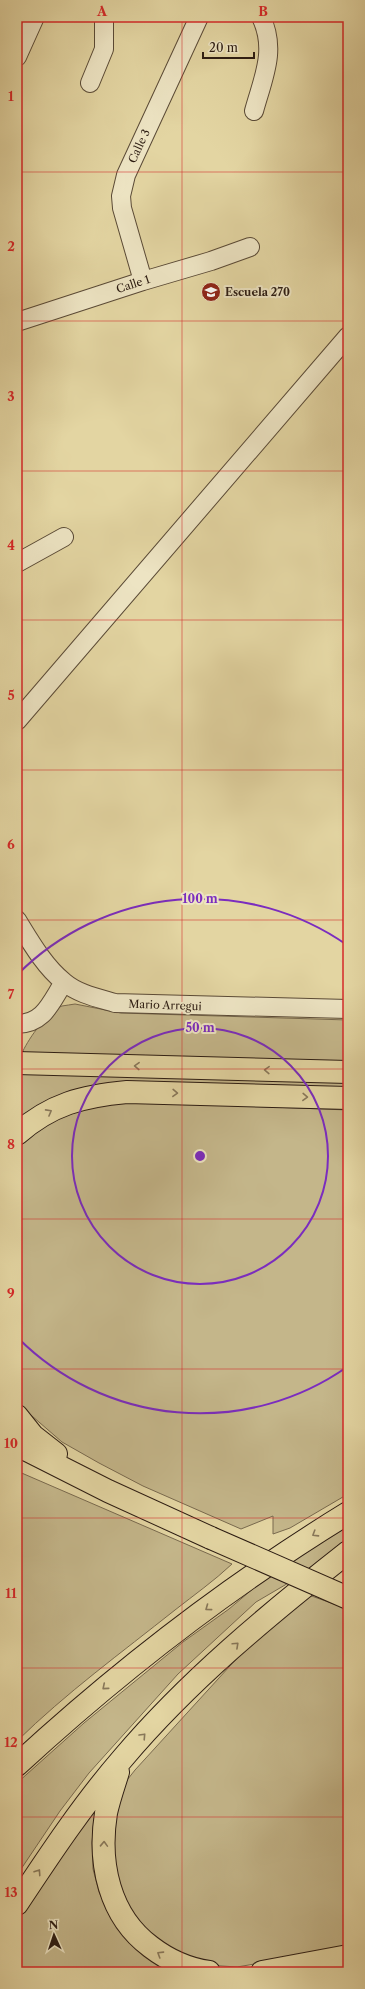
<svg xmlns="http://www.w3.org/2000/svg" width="365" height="1989" font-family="'Libre Caslon Text',serif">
<rect width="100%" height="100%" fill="#e3d5a2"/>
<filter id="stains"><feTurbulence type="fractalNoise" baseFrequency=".005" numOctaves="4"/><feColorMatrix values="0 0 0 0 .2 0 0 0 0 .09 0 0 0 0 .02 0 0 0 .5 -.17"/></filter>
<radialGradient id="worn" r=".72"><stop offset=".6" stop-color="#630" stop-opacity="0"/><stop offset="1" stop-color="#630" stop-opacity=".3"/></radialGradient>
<path fill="#c4b68a" stroke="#78694e" d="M 75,1004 L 121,1013 L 348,1020 L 348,1064 L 26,1054 L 23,1051 C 29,1038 48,1011 62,1006 C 66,1005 71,1005 75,1004 Z
M 17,1070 L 348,1082 L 348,1090 L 183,1085 L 17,1122 Z
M 118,1101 L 348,1110 L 348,1494 L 290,1528 L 273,1534 L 273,1516 L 241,1529 L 143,1486 L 99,1463 L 62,1442 L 17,1403 L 17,1146 C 43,1118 82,1110 118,1101 Z
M 17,1471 L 232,1564 C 214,1581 194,1595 175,1610 C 121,1653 66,1693 17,1741 Z
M 348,1524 L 348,1541 L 285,1585 L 256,1602 L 178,1674 L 89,1773 L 60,1811 L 17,1875 L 17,1783 L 84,1723 L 183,1642 L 229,1609 L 267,1577 Z
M 306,1594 L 348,1609 L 348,1948 L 237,1967 L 207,1965 L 177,1957 L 124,1908 L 107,1841 L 124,1784 L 135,1770 L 250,1644 Z
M 91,1811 L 95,1812 L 92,1842 L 93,1869 L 99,1892 L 109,1913 L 173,1972 L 17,1972 L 17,1920 Z
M 348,1965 L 348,1972 L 312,1972 Z"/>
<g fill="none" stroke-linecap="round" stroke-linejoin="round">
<g stroke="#5a4a36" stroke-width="20">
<path id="minor" d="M 17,57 L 35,17
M 90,83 L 104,49 L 104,17
M 254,111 C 263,78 277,50 261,17
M 143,281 L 122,208 L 121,196 L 126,175 L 199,17
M 17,322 L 143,281 L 211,261 L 250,247
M 17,563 L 64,537
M 17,721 L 348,336
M 17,920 C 30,941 44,966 64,982 C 78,994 98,998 115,1003 L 348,1009
M 17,1024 C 44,1024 51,1002 64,982"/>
</g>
<g stroke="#2c1c12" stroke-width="24">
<path id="highway" d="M 17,1063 L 348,1072
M 17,1134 C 51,1104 83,1096 127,1092 L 348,1098
M 17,1416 L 33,1436 L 56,1454
M 17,1445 L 108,1491 L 211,1538
M 17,1765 C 119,1671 229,1586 348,1513
M 118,1772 C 114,1785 109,1799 106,1813 C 98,1863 109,1916 151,1947 C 168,1960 188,1969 209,1972
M 17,1904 C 50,1854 84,1803 123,1758 C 188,1681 269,1614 348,1552
M 262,1972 L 348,1956"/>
</g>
<use href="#minor" stroke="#ede4c3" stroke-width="18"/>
<use href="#highway" stroke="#e3d5a2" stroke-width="22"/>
<g stroke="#2c1c12" stroke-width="24" stroke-linecap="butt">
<path id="highway-bridge" d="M 211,1538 L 348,1598"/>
</g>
<use href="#highway-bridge" stroke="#e3d5a2" stroke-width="22"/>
</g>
<defs><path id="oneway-chevron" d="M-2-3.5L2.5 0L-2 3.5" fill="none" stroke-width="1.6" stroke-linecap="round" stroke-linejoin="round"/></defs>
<g stroke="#88785a">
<use href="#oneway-chevron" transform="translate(137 1066) rotate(-178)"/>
<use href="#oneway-chevron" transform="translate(267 1070) rotate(-178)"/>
<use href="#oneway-chevron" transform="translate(175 1093) rotate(2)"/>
<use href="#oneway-chevron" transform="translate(305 1097) rotate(2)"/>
<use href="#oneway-chevron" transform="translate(49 1112) rotate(-29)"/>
<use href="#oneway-chevron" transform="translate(315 1534) rotate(148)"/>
<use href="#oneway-chevron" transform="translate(208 1608) rotate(144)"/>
<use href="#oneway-chevron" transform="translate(236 1645) rotate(-43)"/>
<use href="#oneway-chevron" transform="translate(105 1687) rotate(140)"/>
<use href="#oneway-chevron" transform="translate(143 1736) rotate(-47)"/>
<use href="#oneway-chevron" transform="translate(104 1844) rotate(-88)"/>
<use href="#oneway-chevron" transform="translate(38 1872) rotate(-56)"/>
<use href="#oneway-chevron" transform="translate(160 1954) rotate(-148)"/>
</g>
<path fill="none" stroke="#d62828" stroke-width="1" stroke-opacity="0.55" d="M 182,17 L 182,1972M 17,172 L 348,172M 17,321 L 348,321M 17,471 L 348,471M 17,620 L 348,620M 17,770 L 348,770M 17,920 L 348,920M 17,1069 L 348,1069M 17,1219 L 348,1219M 17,1369 L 348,1369M 17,1518 L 348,1518M 17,1668 L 348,1668M 17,1817 L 348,1817"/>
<g fill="none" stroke="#7b2cbf" stroke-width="2">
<circle cx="200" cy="1156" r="128"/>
<path d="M347 1367A257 257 0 0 1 18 1338M18 974A257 257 0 0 1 347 945"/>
</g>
<defs>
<g id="school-disc" transform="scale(1)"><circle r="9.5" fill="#8f2418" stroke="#ede4c3"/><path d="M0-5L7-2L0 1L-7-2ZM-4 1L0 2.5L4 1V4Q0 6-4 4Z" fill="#fff"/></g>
</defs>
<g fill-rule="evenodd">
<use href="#school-disc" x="211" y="292"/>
</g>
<g text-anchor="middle" stroke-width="4" stroke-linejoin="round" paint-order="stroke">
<g font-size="11" fill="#2c1c12" stroke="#ede4c3">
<text transform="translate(139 146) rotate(-65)" y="4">Calle 3</text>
<text transform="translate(133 284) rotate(-18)" y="4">Calle 1</text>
<text transform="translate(165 1005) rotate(2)" y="4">Mario Arregui</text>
</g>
<g font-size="11" font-weight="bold" fill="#2c1c12" stroke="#ede4c3" text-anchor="start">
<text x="225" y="296">Escuela 270</text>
</g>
</g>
<circle cx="200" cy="1156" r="6" fill="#7b2cbf" stroke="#ede4c3" stroke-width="2"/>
<g font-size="12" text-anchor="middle" font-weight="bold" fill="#7b2cbf" stroke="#ede4c3" stroke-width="4" stroke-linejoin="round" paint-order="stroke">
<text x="200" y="903">100 m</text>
<text x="200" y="1032">50 m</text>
</g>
<rect width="365" height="1989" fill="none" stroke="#e3d5a2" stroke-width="44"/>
<g transform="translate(54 1935) rotate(357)" stroke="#ede4c3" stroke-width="3" paint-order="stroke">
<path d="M0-3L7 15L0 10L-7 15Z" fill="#2c1c12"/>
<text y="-6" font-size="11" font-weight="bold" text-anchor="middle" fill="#2c1c12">N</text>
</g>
<path d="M203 52v6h51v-6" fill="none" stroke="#2c1c12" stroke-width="2"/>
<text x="209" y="52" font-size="12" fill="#2c1c12" stroke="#ede4c3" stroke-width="3" paint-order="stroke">20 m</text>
<rect x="22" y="22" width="321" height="1945" fill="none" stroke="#d62828" stroke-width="1.5"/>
<g font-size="13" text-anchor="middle" font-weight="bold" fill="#d62828">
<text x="102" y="16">A</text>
<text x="263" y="16">B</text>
<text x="11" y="101">1</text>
<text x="11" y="251">2</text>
<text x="11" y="401">3</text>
<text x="11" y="550">4</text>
<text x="11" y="700">5</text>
<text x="11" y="849">6</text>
<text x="11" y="999">7</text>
<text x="11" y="1149">8</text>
<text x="11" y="1298">9</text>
<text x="11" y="1448">10</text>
<text x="11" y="1598">11</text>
<text x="11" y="1747">12</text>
<text x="11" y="1897">13</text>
</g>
<rect width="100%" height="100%" filter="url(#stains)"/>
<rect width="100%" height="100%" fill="url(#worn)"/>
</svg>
